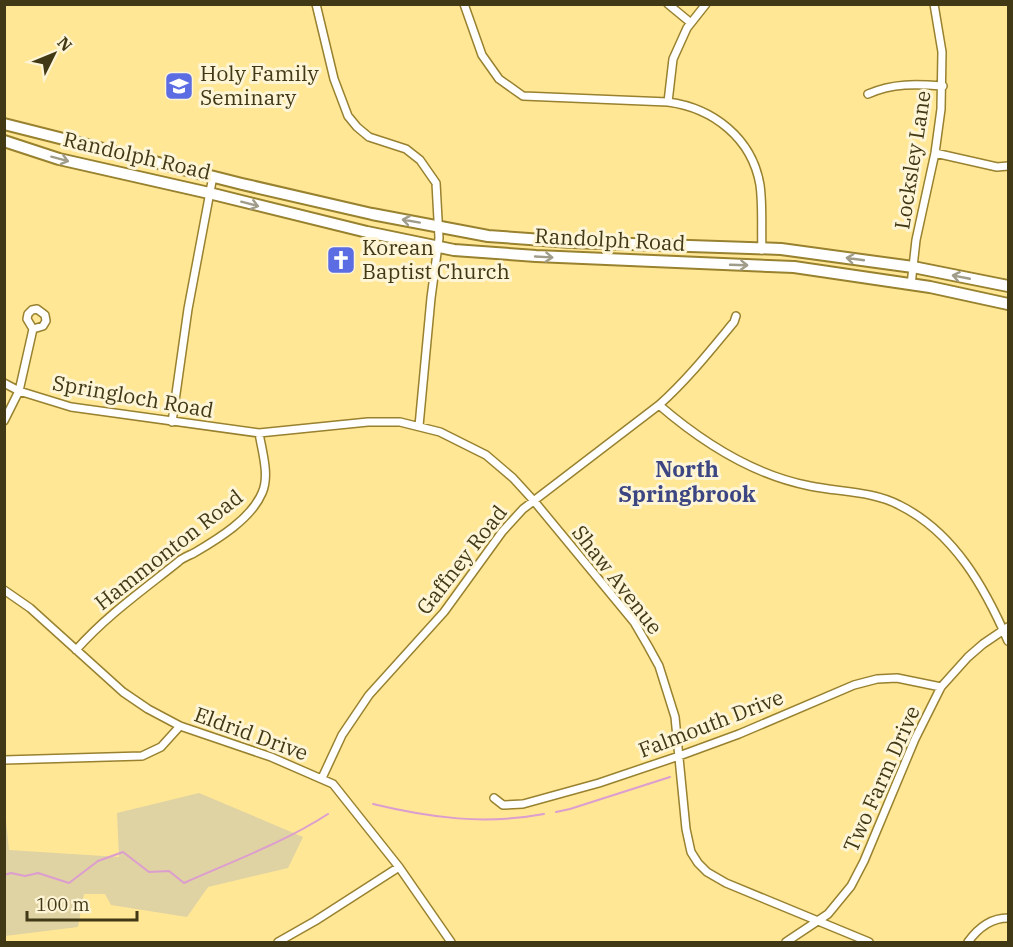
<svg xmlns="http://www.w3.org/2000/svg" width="1013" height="947" font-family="'IBM Plex Serif',serif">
<rect width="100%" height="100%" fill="#ffe796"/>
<path fill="#dfd2a3" d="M 199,793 L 303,837 L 288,868 L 208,887 L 187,917 L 111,905 L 105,894 L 84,894 L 78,927 L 5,936 L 5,821 L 6,821 L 9,850 L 119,857 L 117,813 Z"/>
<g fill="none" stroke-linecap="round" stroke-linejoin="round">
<path stroke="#dc9dcf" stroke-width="2" d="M 373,804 C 431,818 484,825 544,814
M 556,812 L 570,809 L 670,777
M 4,875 L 11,873 L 25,876 L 38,873 L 69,883 L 98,861 L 123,852 L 149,872 L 169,871 L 184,883 C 233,861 283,843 328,814"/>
<g stroke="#98812f" stroke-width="10">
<path id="minor" d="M 316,4 L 334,79 L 348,116 L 357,127 L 369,137 L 406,149 L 420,160 L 436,183 L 439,238 L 431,298 L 419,426
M 464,4 L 482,55 L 499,79 L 523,96 L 668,102 C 713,108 752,138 760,185 C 763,206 761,229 762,250
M 668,4 L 691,23
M 868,94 C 893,83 916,84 943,86
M 668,102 L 673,59 L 687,28 L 706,4
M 935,153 L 997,167 L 1008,166
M 911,285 L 916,240 L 935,153 L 941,109 L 942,52 L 934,4
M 4,383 L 19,391 L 71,407 L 259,433 L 368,422 L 400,422 L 440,432 L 486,455 L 513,478 L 534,501 L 634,622 L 648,646 L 659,666 L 675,717 L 686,829 L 691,852 L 698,863 L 707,872 L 726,883 L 869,942
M 659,405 C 703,443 753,475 810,486 C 839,492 873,491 899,505 C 954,532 985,588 1008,641
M 4,421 L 19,391 L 33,329 L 27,319 L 28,314 L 32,310 L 37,309 L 45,315 L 46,321 L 43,326 L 33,329
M 172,422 L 188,309 L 213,176
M 4,590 L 30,608 L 123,692 L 148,709 L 180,726 L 271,757 L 333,784 L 399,867 L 451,942
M 76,650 C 106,616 143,590 178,562 C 182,558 188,556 194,553 C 218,539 251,519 262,493 C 270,476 262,451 259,433
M 4,760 L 142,756 L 161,747 L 180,726
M 322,778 L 342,735 L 369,695 L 444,612 L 502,532 L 523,509 L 659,405 C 687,380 710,351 734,322 L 736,316
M 494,798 L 503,805 L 523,804 L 599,783 L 679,756 L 739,734 L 854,685 L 877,679 L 897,678 L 941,687
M 278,942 L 315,921 L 399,867
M 786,942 L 828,914 L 851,886 L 864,861 L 915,739 L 941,687 L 968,657 L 983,644 L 1008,627
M 968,942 C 978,928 990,918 1008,918"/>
</g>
<g stroke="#98812f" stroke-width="14">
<path id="primary" d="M 4,124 L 242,184 L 372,214 L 488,236 L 571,242 L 781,249 L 913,267 L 1008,286
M 4,141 L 59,159 L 209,193 L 367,232 L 454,250 L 536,256 L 794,267 L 930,287 L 1008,304"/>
</g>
<use href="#minor" stroke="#fff" stroke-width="7"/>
<use href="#primary" stroke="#fff" stroke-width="10"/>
</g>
<defs><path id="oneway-shaft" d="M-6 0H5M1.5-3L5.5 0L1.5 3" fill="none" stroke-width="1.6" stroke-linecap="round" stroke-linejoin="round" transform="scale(1.5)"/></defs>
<g stroke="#a09c8a">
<use href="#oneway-shaft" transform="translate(60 159) rotate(15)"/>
<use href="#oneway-shaft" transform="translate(250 204) rotate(15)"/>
<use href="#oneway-shaft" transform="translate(411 221) rotate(-170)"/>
<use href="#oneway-shaft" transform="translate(544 257) rotate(3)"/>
<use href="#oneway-shaft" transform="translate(855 259) rotate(-172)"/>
<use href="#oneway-shaft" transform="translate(739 265) rotate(2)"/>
<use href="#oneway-shaft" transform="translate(961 277) rotate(-169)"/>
</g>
<defs>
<g id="school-square" transform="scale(1.5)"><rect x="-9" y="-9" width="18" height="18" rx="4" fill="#5c6ce3" stroke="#fef5d6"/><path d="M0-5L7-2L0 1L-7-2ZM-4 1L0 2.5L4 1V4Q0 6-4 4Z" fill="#fff"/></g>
<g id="church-square" transform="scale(1.5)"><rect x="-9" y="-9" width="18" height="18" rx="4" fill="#5c6ce3" stroke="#fef5d6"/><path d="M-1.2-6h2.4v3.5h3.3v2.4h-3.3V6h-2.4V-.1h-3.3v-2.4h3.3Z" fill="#fff"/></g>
</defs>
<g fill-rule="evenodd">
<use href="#school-square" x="179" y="86"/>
<use href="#church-square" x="341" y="260"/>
</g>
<g text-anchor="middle" stroke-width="6" stroke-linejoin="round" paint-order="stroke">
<g font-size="21" fill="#413816" stroke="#fef5d6" text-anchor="start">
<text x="200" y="81">Holy Family<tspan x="200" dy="24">Seminary</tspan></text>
<text x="362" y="255">Korean<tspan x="362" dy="24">Baptist Church</tspan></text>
</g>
<g font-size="21" fill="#413816" stroke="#fef5d6">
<text transform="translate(137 156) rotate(13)" y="7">Randolph Road</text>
<text transform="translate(913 160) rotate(-81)" y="7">Locksley Lane</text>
<text transform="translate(610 240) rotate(3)" y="7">Randolph Road</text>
<text transform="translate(133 397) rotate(10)" y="7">Springloch Road</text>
<text transform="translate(169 550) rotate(-38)" y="7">Hammonton Road</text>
<text transform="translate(462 560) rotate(-52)" y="7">Gaffney Road</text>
<text transform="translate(617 580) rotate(52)" y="7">Shaw Avenue</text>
<text transform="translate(711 724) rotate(-21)" y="7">Falmouth Drive</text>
<text transform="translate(251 734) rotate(20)" y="7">Eldrid Drive</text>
<text transform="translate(882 779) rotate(-66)" y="7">Two Farm Drive</text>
</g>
<g font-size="22" font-weight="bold" fill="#3c4682" stroke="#fef5d6">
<text x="687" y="477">North<tspan x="687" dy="25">Springbrook</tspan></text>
</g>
</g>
<rect width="1013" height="947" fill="none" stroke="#413816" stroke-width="12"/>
<g transform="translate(54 54) rotate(47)" stroke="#fef5d6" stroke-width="4.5" paint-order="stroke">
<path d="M0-4.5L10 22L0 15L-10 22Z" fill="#413816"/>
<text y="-9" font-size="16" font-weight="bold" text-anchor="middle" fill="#413816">N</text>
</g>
<path d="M27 911v9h110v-9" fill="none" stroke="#413816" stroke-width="3"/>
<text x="36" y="911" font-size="18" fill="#413816" stroke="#fef5d6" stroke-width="4.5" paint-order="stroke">100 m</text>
</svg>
